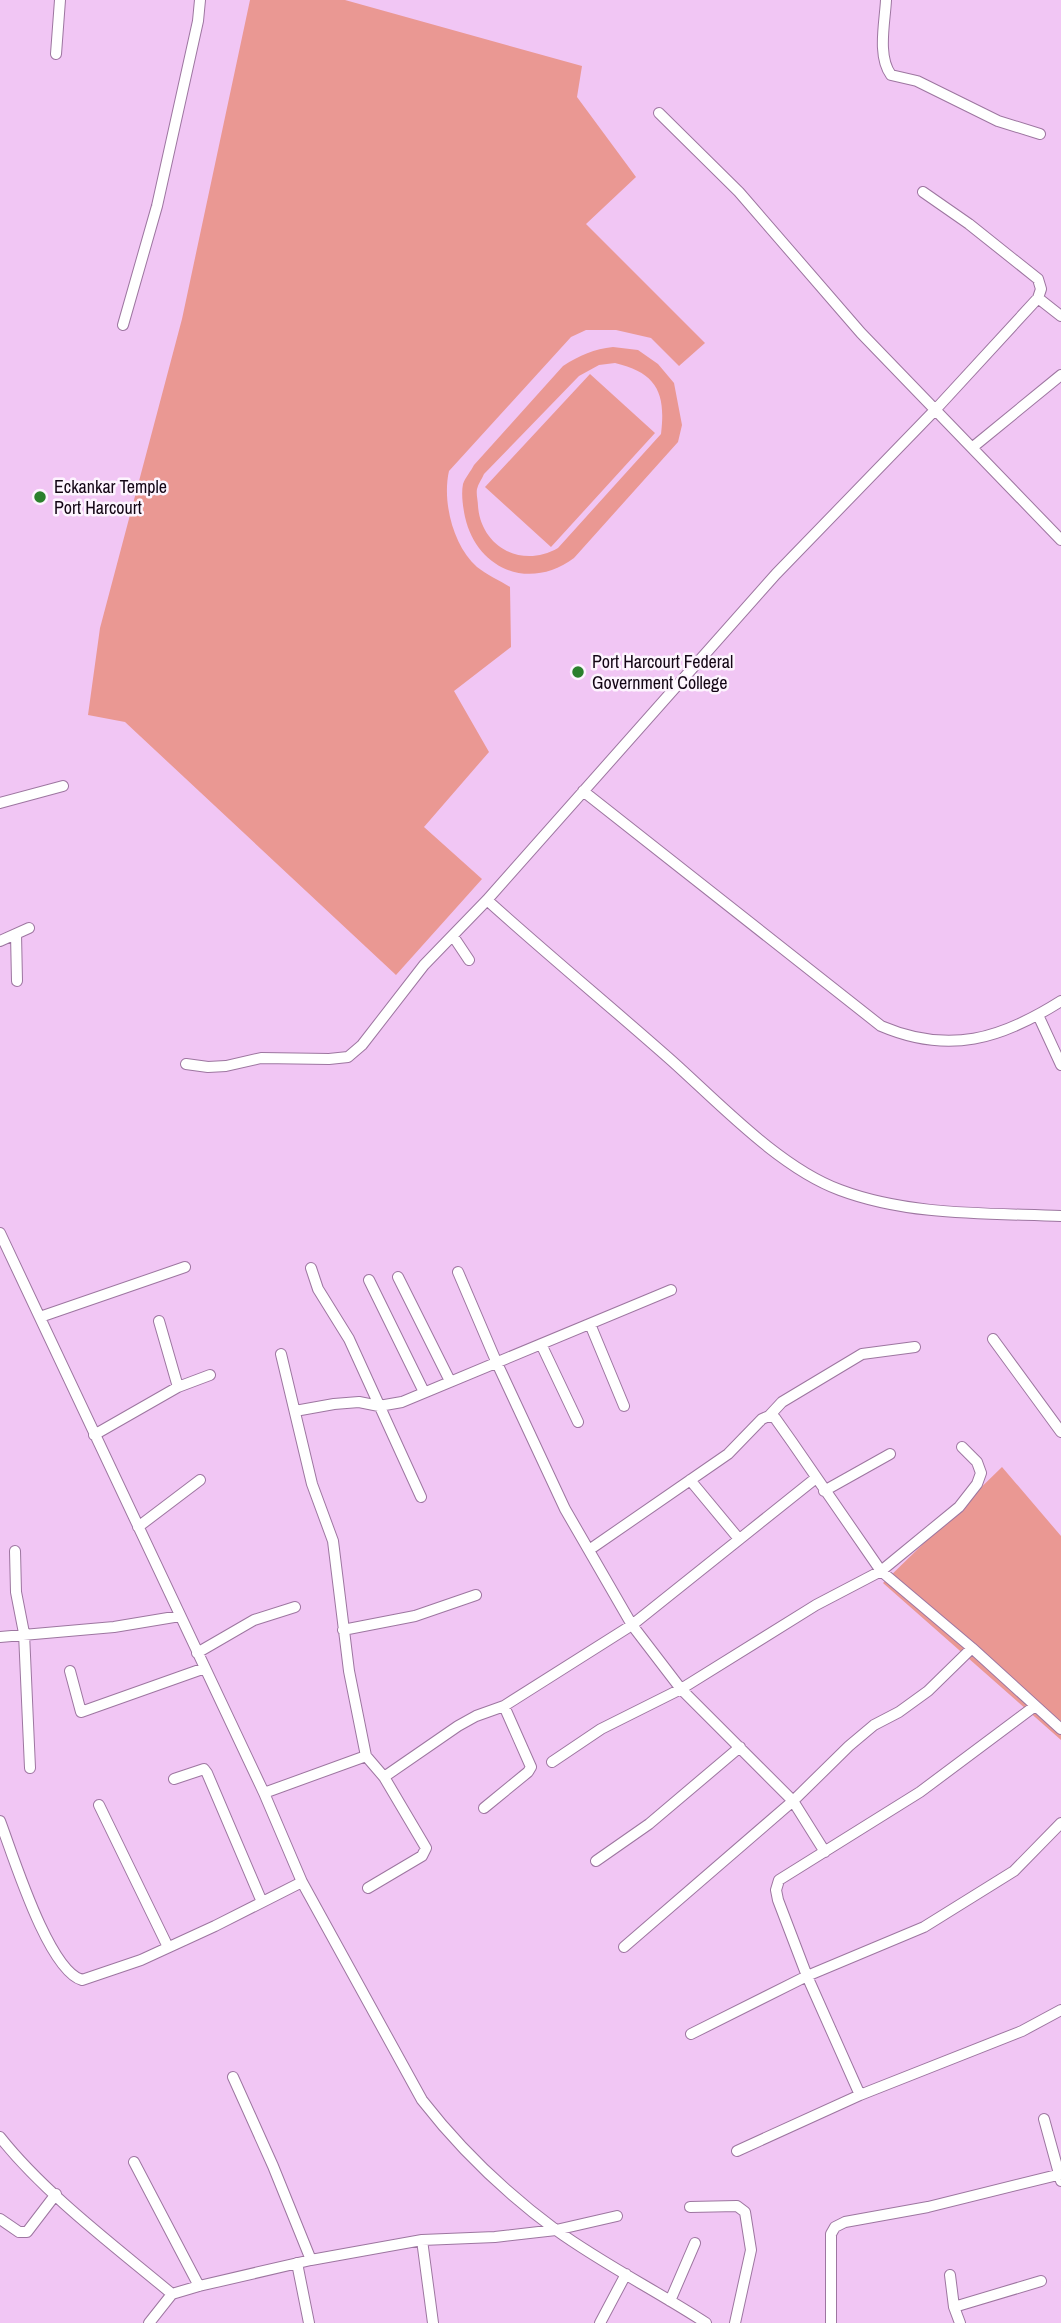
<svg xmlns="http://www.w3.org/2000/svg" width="1061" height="2323" font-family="'Archivo Narrow',sans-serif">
<rect width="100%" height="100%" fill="#f1c6f4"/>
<path fill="#ea9893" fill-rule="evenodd" d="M 250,0 L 345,0 L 582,66 L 577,97 L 636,177 L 586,224 L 705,343 L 679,366 L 651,338 L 616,330 L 586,330 L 571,337 L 449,471 C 442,501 453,546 477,567 C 487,575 499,580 510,587 L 511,647 L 454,691 L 489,752 L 424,827 L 482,879 L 396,975 L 125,722 L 88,715 L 100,628 L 182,319 Z
M 613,347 L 638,350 L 658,364 L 674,383 L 682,425 L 678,442 L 574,558 C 530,591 477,570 465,517 C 463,507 461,494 463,484 C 465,478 471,471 474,465 L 563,366 C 580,355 594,349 613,347 ZM 615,363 C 657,373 666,393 661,434 L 558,548 C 522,569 481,547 478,506 C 478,501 476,494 477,489 C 478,484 482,479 484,474 L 579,376 L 599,365 Z
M 590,374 L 655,433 L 551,547 L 485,487 Z
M 1002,1467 L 1061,1536 L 1061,1740 L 883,1583 Z"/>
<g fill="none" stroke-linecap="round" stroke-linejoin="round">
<g stroke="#9d76a0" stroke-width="12">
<path id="street" d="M 886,0 C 885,22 877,56 891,75 L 917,81 L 998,121 L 1040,134
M 56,54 L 60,0
M 659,113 L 739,192 L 861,333 L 1061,540
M 1038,298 L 1061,316
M 123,325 L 157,206 L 198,21 L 200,0
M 973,447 L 1061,375
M 583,791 L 881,1026 C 949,1055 1001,1039 1061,1001
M 0,803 L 63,786
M 487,900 C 548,955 611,1007 672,1061 C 720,1104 780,1168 840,1190 C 909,1216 988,1213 1061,1216
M 16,934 L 17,981
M 453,936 L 469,960
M 0,941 L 29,928
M 1038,1015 L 1061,1065
M 186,1064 L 208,1067 L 226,1066 L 261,1058 L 329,1059 L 348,1057 L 362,1045 L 424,965 L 487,900 L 776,574 L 936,409 L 1038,298 L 1041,289 L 1038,279 L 969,224 L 923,192
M 0,1233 L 264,1793 L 302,1882 L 422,2100 C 460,2149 506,2193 556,2230 C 603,2264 657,2291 706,2323
M 311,1268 L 318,1289 L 349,1339 L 421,1497
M 458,1272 L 496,1361 L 565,1509 L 632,1625 L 681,1689 L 793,1801 L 825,1852
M 398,1277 L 450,1381
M 369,1280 L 424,1392
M 40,1317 L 185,1267
M 159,1321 L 178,1387
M 590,1324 L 624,1406
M 993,1339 L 1061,1432
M 541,1344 L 578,1422
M 281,1354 L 312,1484 L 333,1541 L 349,1671 L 366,1756 L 384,1777 L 426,1848 L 422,1856 L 368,1888
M 295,1411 L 334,1404 L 359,1402 L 379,1406 L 402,1402 L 671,1290
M 769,1416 L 782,1402 L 862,1354 L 915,1347
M 94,1435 L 178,1387 L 210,1375
M 690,1480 L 739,1539
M 824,1491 L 890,1454
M 138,1527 L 200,1480
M 589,1550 L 728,1454 L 762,1419 L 769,1416 L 775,1418 L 792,1442 L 881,1571 L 972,1648 L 1061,1729
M 15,1551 L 16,1592 L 24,1633 L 30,1768
M 343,1630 L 415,1616 L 476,1595
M 0,1637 L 114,1627 L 180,1616
M 197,1653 L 254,1620 L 295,1607
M 70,1671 L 81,1712 L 205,1668
M 552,1762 L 601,1729 L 681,1689 L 816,1605 L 881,1571 L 959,1507 L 977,1484 L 981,1473 L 977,1462 L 962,1447
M 384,1777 L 458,1726 L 476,1716 L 504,1706 L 632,1625 L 816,1478
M 174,1779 L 204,1769 L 207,1773 L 262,1902
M 264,1793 L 366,1756
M 99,1805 L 168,1947
M 484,1808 L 528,1772 L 531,1767 L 504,1706
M 0,1821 C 13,1855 48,1970 82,1980 L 141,1960 L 215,1926 L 302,1882
M 596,1861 L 649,1824 L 740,1747
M 624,1947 L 793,1801 L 849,1746 L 874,1725 L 899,1712 L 928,1691 L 972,1648
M 691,2034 L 807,1976 L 924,1927 L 1014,1871 L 1061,1823
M 233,2077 L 273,2166 L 311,2260
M 860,2095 L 807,1976 L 778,1900 L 776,1890 L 779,1880 L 920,1792 L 1035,1706
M 1044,2119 L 1061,2181
M 0,2137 C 45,2194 116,2247 172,2294
M 737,2151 L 860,2095 L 1022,2031 L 1061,2010
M 134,2162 L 199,2286
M 690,2207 L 737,2206 L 745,2212 L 751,2250 L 735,2323
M 0,2219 L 19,2232 L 27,2232 L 56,2194
M 422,2240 L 433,2323
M 297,2263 L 309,2323
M 950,2275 L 954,2307 L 960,2323
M 670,2301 L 695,2243
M 954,2307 L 1041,2281
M 149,2323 L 172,2294 L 199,2286 L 311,2260 L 422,2240 L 495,2237 L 556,2230 L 617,2216
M 600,2323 L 626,2274
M 831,2323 L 831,2234 L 835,2227 L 845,2222 L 928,2207 L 1061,2174"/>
</g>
<use href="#street" stroke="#fff" stroke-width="10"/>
</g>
<g fill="#2b802d" stroke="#fdf4fe" stroke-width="2.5">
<circle cx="40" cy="497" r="7"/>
<circle cx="578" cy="672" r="7"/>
</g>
<g text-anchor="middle" stroke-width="5" stroke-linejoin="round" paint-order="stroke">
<g font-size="18" fill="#130615" stroke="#fdf4fe" text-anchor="start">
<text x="54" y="493">Eckankar Temple<tspan x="54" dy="21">Port Harcourt</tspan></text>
<text x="592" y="668">Port Harcourt Federal<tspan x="592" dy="21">Government College</tspan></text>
</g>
</g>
</svg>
